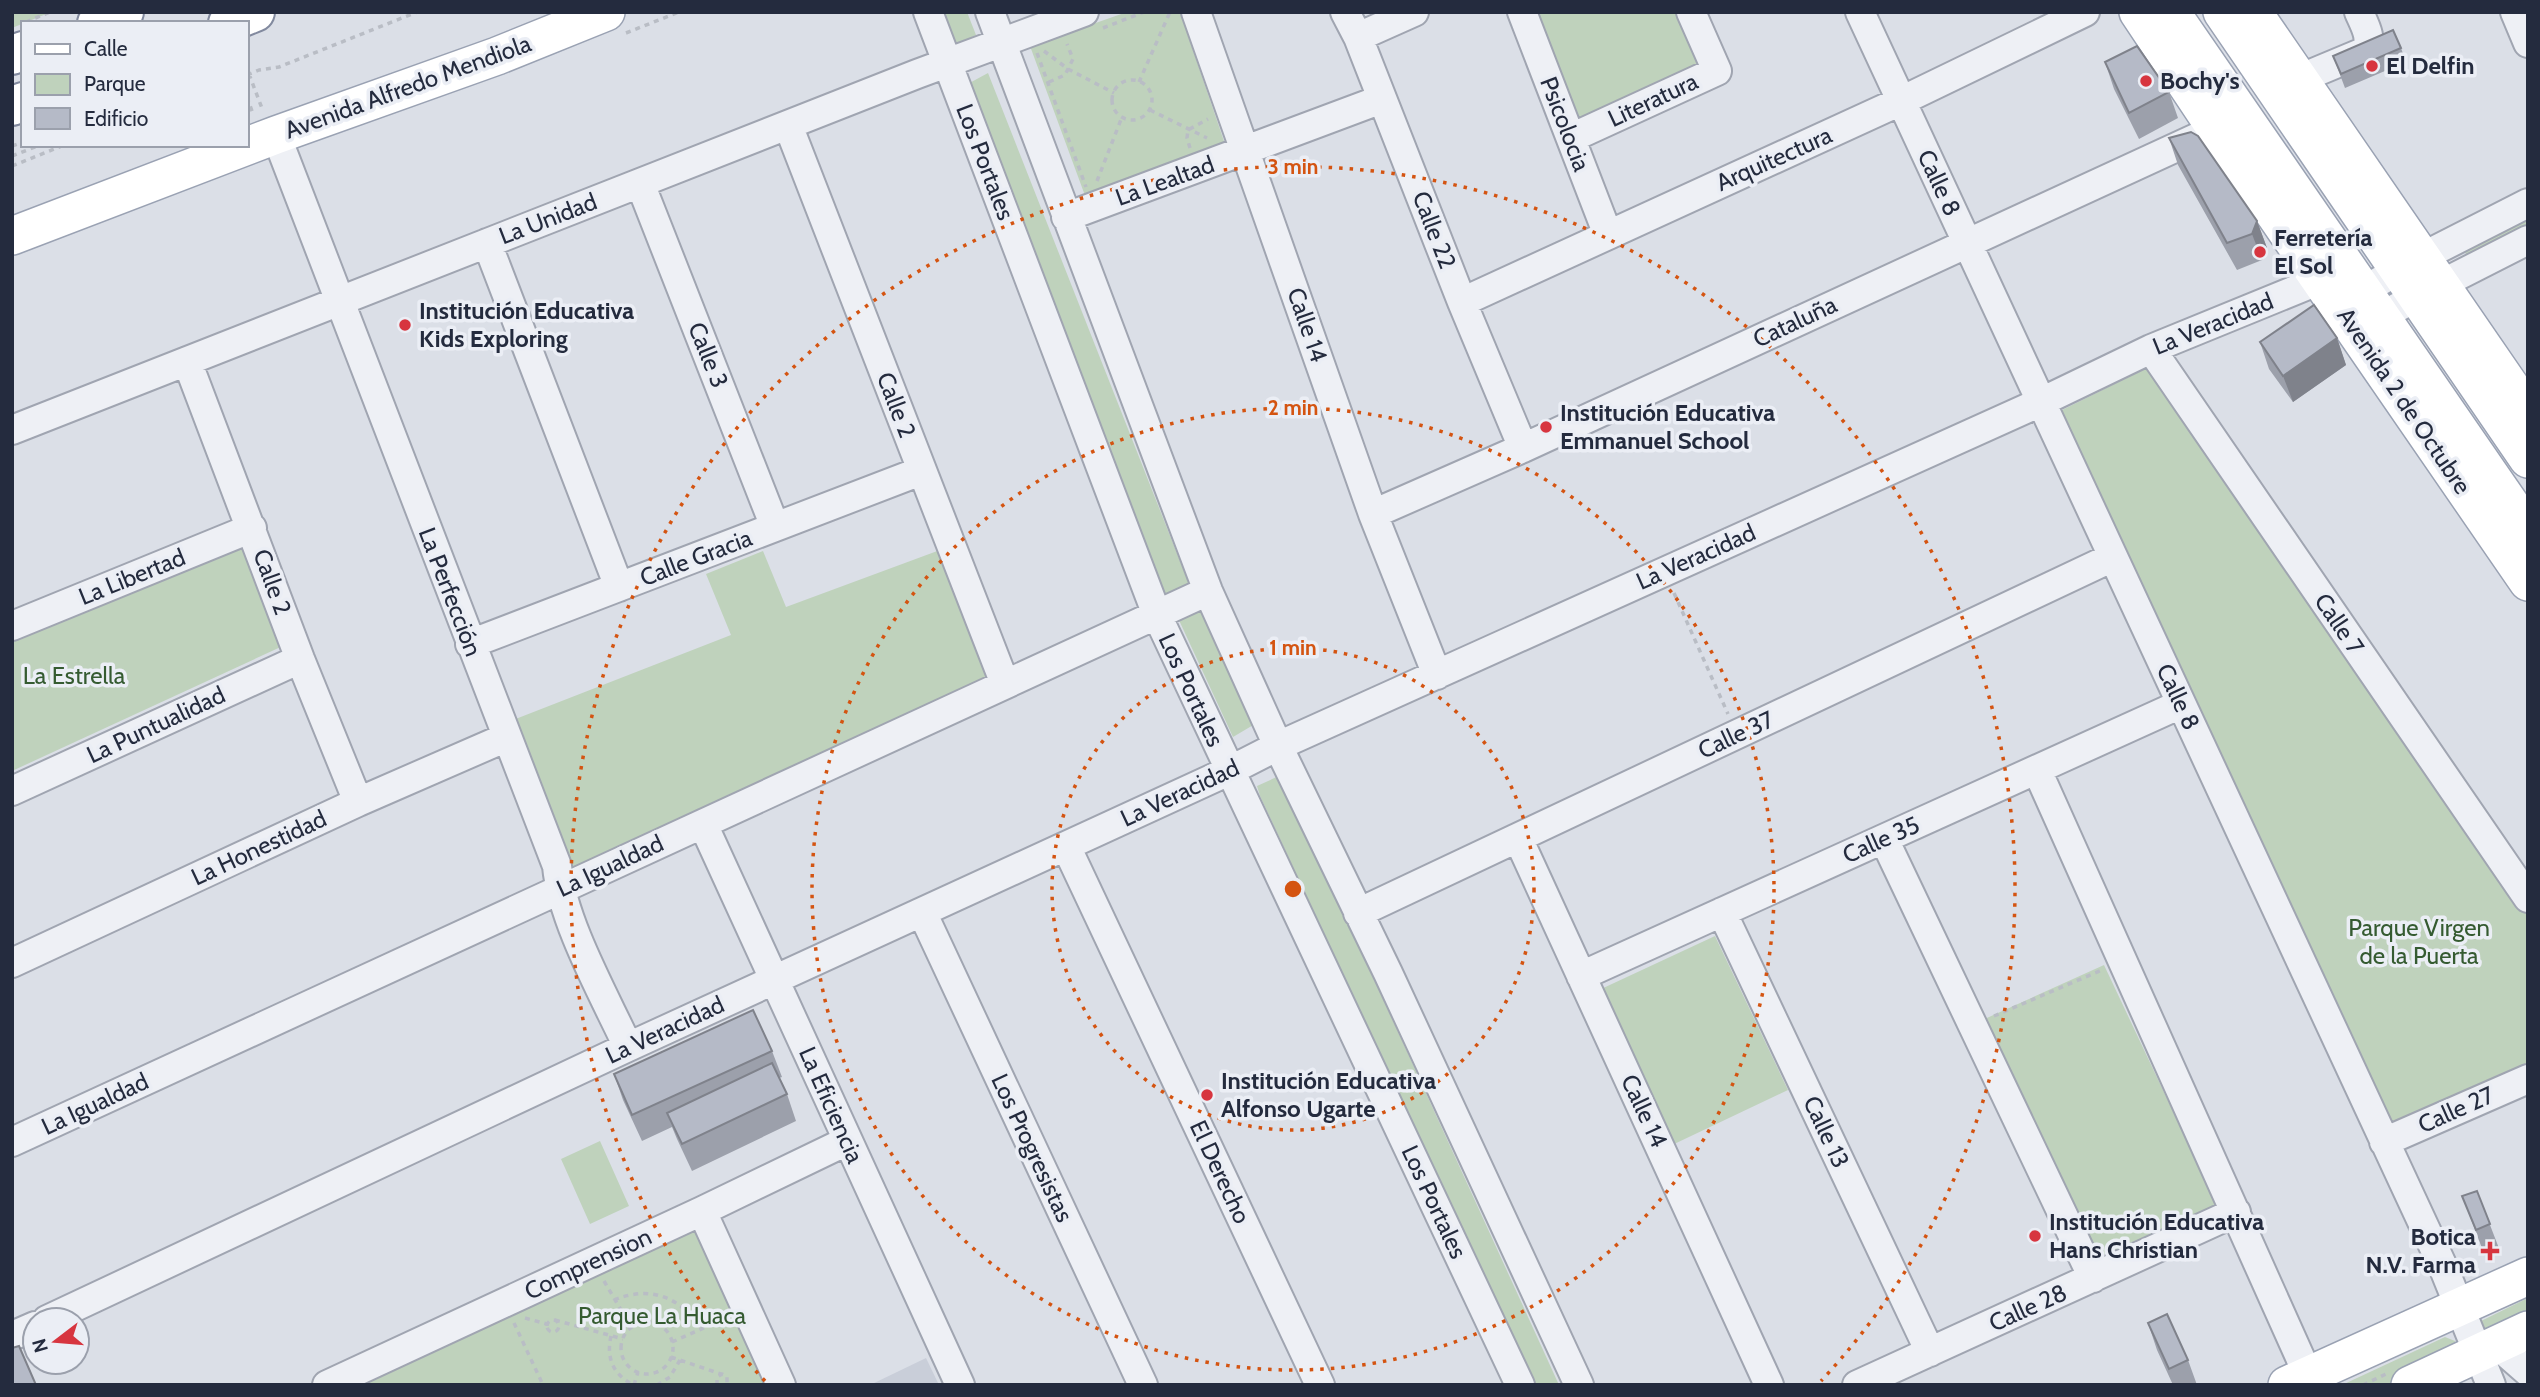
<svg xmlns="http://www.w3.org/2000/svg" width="2540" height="1397" font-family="Cabin,sans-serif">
<rect width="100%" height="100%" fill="#dbdfe7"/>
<path fill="#c9ced9" d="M 926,1358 L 939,1385 L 870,1385 Z"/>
<path fill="#bfd2bc" d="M 12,12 L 51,12 L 12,28 Z
M 938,12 L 967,12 L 976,35 L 956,45 L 950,42 Z
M 1127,12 L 1180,12 L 1226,147 L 1087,201 L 1030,46 Z
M 1528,12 L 1684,12 L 1709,69 L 1573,131 Z
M 988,73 L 1189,584 L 1163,598 L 964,86 Z
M 2528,219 L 2528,235 L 2471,264 L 2466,256 L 2465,250 Z
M 2151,366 L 2528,910 L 2528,1067 L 2388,1132 L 2056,413 Z
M 246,542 L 285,645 L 12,771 L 12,635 Z
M 940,550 L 990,677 L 572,876 L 513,720 L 731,635 L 706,574 L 763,551 L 786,607 Z
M 1203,604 L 1255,724 L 1233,737 L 1178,618 Z
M 1281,775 L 1559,1385 L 1533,1385 L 1260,796 L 1257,786 Z
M 1715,936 L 1788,1090 L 1670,1146 L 1599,990 Z
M 2104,965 L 2220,1211 L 2100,1267 L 1978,1022 Z
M 600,1141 L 629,1206 L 590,1224 L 561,1159 Z
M 695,1227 L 769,1385 L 351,1385 Z
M 2528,1298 L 2528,1321 L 2486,1334 L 2481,1326 L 2481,1321 Z
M 2445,1337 L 2455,1341 L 2457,1350 L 2393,1385 L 2342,1385 Z"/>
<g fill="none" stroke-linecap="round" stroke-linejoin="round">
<g stroke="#a0a5b1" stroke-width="32">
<path id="minor" d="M 928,12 L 1157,615 L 1520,1385
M 990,12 L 1208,591 L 1278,746 L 1388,973 L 1579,1385
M 1196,12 L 1373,514 L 1437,675
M 1345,12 L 1358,37 L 1462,302 L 1523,448
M 1522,12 L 1608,235
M 1860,12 L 2444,1269 L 2491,1385
M 2515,12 L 2528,43
M 1358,37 L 1414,12
M 2299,79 L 2366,51 C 2373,38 2364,24 2359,12
M 788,125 L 1005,684
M 276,135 L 557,866 C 562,921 604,995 628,1047
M 1571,138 L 1717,71 L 1691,12
M 640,183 L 775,527
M 1066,217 L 1382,99
M 487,243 L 619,587
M 2345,301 L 2422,257 L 2528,203
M 1462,302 L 1901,101 L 2085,12
M 2364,326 L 2416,297 L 2528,240
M 2151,349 L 2528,898
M 187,361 L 300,659 L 358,802
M 12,430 L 917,74 L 1084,12
M 1373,514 L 1523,448 L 2207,133
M 12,626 L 252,528
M 470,644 L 921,471
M 2037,770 L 2308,1375
M 12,791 L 300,659
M 703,824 L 960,1385
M 1518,838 L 1769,1385
M 1884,839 L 2093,1278
M 1066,846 L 1320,1385
M 922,912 L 1143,1385
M 1722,912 L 1930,1352
M 1358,913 L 2113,557
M 12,963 L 358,802 L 507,737
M 1581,976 L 2181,704
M 12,1142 L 1208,591
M 2384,1142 L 2528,1079
M 702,1211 L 781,1385
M 47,1320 L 628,1047 L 1229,771 L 1278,746 L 2041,402 L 2151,349 L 2320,280
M 12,1336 L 35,1326
M 2496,1344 L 2528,1372
M 327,1385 L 702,1211 L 847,1141
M 1857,1385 L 2236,1212"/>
</g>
<g stroke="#9aa2b3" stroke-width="40">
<path id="major" d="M 2138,12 L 2216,129 L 2528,582
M 2171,12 L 2528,530
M 2222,12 L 2528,459
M 2253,12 L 2528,412
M 12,236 L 276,135 L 497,56 L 606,12
M 2287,1385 L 2528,1276
M 2410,1385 L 2528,1330"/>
</g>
<g stroke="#828a9f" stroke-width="42">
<path id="highway" d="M 97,23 L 124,12
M 228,23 L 255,12
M 12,55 L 23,51
M 12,106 L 23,102"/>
</g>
<path stroke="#b9bdc5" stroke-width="3.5" stroke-dasharray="5 5" stroke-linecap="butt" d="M 26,22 L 50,12
M 1103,28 L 1144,12
M 626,33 L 679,12
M 1044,51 L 1068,69 L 1114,93
M 1037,53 L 1086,187
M 249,74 L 263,111
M 247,75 L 259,70 L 279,67 L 417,12
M1112 100a20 20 0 1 1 40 0a20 20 0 1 1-40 0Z
M 1049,82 L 1065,75 L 1073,59 L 1067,44
M 1139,82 L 1170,12
M 247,97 L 253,114
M 1150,110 L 1207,138
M 12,146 L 23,142
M 1190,148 L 1187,138 L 1188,130 L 1208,119
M 12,156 L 40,145
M 12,166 L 64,145
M 1097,181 L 1122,117
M 1674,593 L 1728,714
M 1994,1016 L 2102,970
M 604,1281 L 631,1327
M 614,1300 C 650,1285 681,1297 701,1329
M 525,1318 L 547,1324
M547 1326a6 6 0 1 1 12 0a6 6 0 1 1-12 0Z
M 555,1320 L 623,1339
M621 1348a26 26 0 1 1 52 0a26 26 0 1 1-52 0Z
M 514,1323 L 543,1385
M 611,1336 C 606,1358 613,1374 633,1385
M 672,1342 L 724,1319
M 671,1357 L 724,1375
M 634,1385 L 638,1372
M 657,1385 L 670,1377 L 680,1360
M 717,1385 L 717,1377 L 722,1374 L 727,1377 L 727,1385
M 2363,1385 L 2386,1374"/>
<use href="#minor" stroke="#eef0f5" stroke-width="28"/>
<use href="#major" stroke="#fff" stroke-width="37"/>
<use href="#highway" stroke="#fff" stroke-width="38"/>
</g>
<path fill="#9ca0ab" d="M 2401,48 L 2406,62 L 2345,88 L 2333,56 Z
M 2105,62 L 2169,92 L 2178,118 L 2139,139 L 2114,89 Z
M 2169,138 L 2257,221 L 2267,248 L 2262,260 L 2237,270 L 2178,165 Z
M 2337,338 L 2346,365 L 2293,402 L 2269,369 L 2260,342 Z
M 772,1051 L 782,1077 L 779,1078 L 787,1094 L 796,1121 L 692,1171 L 677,1139 L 672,1127 L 642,1141 L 623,1100 L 614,1074 Z
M 2477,1191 L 2500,1251 L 2485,1256 L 2462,1196 Z
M 2148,1323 L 2188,1360 L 2197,1385 L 2173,1385 L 2157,1350 Z"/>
<path fill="#7f828b" d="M 2257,221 L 2267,248 L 2262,260 L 2252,234 Z
M 2337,338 L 2346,365 L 2293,402 L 2283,376 Z"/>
<path fill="#b5bac7" stroke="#7f828b" stroke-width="2" d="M 2393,30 L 2401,48 L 2341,74 L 2333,56 Z
M 2137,46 L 2169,92 L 2129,113 L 2105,62 Z
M 2191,132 L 2198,136 L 2257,221 L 2252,234 L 2227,243 L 2169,138 Z
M 2314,305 L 2337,338 L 2283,376 L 2260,342 Z
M 753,1010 L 772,1051 L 632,1115 L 614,1074 Z
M 772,1063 L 787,1094 L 682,1144 L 667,1113 Z
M 2477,1191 L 2490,1224 L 2476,1230 L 2462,1196 Z
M 2167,1314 L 2188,1360 L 2169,1369 L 2148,1323 Z
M 19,1346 L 36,1385 L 12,1385 L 12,1348 Z"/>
<g fill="none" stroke="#d45411" stroke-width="3.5" stroke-dasharray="3.5 7">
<circle cx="1293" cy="889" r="241"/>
<circle cx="1293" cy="889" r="481"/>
<path d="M765 1381A722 722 0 1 1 1821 1381"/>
</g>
<g fill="#d7353f" stroke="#ebeef5" stroke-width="2.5">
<circle cx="2372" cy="66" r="7"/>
<circle cx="2146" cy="81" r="7"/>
<circle cx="2260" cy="252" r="7"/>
<circle cx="405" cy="325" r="7"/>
<circle cx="1546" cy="427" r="7"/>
<circle cx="1207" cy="1095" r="7"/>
<circle cx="2035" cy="1236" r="7"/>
<path d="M2486.5 1240.5h7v7h7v7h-7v7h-7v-7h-7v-7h7z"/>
</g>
<g text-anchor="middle" stroke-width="7" stroke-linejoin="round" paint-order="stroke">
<g font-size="24" font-weight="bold" fill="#242b3e" stroke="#ebeef5" text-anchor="start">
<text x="2386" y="74">El Delfin</text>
<text x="2160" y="89">Bochy's</text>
<text x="2274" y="246">Ferretería<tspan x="2274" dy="28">El Sol</tspan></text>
<text x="419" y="319">Institución Educativa<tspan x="419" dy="28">Kids Exploring</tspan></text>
<text x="1560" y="421">Institución Educativa<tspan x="1560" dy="28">Emmanuel School</tspan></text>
<text x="1221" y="1089">Institución Educativa<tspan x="1221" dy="28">Alfonso Ugarte</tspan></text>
<text x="2049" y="1230">Institución Educativa<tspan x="2049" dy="28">Hans Christian</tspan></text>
<text x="2476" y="1245" text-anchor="end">Botica<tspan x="2476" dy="28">N.V. Farma</tspan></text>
</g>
<g font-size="24" fill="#242b3e" stroke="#ebeef5">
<text transform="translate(408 87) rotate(-20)" y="8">Avenida Alfredo Mendiola</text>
<text transform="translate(1653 100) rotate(-25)" y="8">Literatura</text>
<text transform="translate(1565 124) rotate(69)" y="8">Psicolocia</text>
<text transform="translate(1774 159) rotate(-24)" y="8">Arquitectura</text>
<text transform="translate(985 162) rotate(69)" y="8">Los Portales</text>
<text transform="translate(1165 181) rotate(-20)" y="8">La Lealtad</text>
<text transform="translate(1939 183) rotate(65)" y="8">Calle 8</text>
<text transform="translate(548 219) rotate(-21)" y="8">La Unidad</text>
<text transform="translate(1434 230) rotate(69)" y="8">Calle 22</text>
<text transform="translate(1795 322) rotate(-25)" y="8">Cataluña</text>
<text transform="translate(2213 324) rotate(-22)" y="8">La Veracidad</text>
<text transform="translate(1307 325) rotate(71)" y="8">Calle 14</text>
<text transform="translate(708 355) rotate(68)" y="8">Calle 3</text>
<text transform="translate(2404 401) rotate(56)" y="8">Avenida 2 de Octubre</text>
<text transform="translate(896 405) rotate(69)" y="8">Calle 2</text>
<text transform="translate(1696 557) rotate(-24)" y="8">La Veracidad</text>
<text transform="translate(696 558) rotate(-21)" y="8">Calle Gracia</text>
<text transform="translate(132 577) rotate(-22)" y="8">La Libertad</text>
<text transform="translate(272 582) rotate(70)" y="8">Calle 2</text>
<text transform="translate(450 592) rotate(69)" y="8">La Perfección</text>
<text transform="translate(2339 624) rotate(56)" y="8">Calle 7</text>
<text transform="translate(1191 690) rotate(65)" y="8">Los Portales</text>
<text transform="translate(2178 697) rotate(65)" y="8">Calle 8</text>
<text transform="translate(156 725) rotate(-25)" y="8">La Puntualidad</text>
<text transform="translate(1736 735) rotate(-25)" y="8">Calle 37</text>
<text transform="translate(1180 793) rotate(-25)" y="8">La Veracidad</text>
<text transform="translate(1881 840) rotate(-24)" y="8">Calle 35</text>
<text transform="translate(259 848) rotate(-25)" y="8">La Honestidad</text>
<text transform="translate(610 866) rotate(-25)" y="8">La Igualdad</text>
<text transform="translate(665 1030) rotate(-25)" y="8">La Veracidad</text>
<text transform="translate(95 1104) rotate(-25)" y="8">La Igualdad</text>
<text transform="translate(831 1105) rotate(66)" y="8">La Eficiencia</text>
<text transform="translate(2456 1110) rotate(-24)" y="8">Calle 27</text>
<text transform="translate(1644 1111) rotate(65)" y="8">Calle 14</text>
<text transform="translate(1826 1132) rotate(65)" y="8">Calle 13</text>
<text transform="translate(1032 1148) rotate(65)" y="8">Los Progresistas</text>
<text transform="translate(1220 1172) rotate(65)" y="8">El Derecho</text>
<text transform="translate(1434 1202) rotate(65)" y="8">Los Portales</text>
<text transform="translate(588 1264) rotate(-25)" y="8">Comprension</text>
<text transform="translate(2028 1308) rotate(-24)" y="8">Calle 28</text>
</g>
<g font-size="24" fill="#355b31" stroke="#ebeef5">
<text x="74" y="684">La Estrella</text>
<text x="2419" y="936">Parque Virgen<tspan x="2419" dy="28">de la Puerta</tspan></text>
<text x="662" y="1324">Parque La Huaca</text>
</g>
</g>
<circle cx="1293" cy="889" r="10" fill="#d45411" stroke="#ebeef5" stroke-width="3.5"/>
<g font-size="21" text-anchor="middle" font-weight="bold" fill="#d45411" stroke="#ebeef5" stroke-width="7" stroke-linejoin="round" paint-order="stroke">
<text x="1293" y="174">3 min</text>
<text x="1293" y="415">2 min</text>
<text x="1293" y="655">1 min</text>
</g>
<rect width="2540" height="1397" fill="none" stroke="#242b3e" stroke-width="28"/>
<rect x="21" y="21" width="228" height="126" fill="#ebeef5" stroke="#9ba0ac" stroke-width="2"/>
<rect x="35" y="44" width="35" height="10" fill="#ffffff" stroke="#9ba0ac" stroke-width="2"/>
<text x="84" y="56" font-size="21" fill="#242b3e">Calle</text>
<rect x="35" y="74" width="35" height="21" fill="#bfd2bc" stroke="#9ba0ac" stroke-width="2"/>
<text x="84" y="91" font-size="21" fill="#242b3e">Parque</text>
<rect x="35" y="108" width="35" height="21" fill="#b5bac7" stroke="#9ba0ac" stroke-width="2"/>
<text x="84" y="126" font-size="21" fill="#242b3e">Edificio</text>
<g transform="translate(56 1341) rotate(254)"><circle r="33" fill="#ebeef5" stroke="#9ba0ac" stroke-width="2"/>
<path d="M0-5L12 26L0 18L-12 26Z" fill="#d7353f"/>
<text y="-10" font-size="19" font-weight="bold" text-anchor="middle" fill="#242b3e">N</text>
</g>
</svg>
